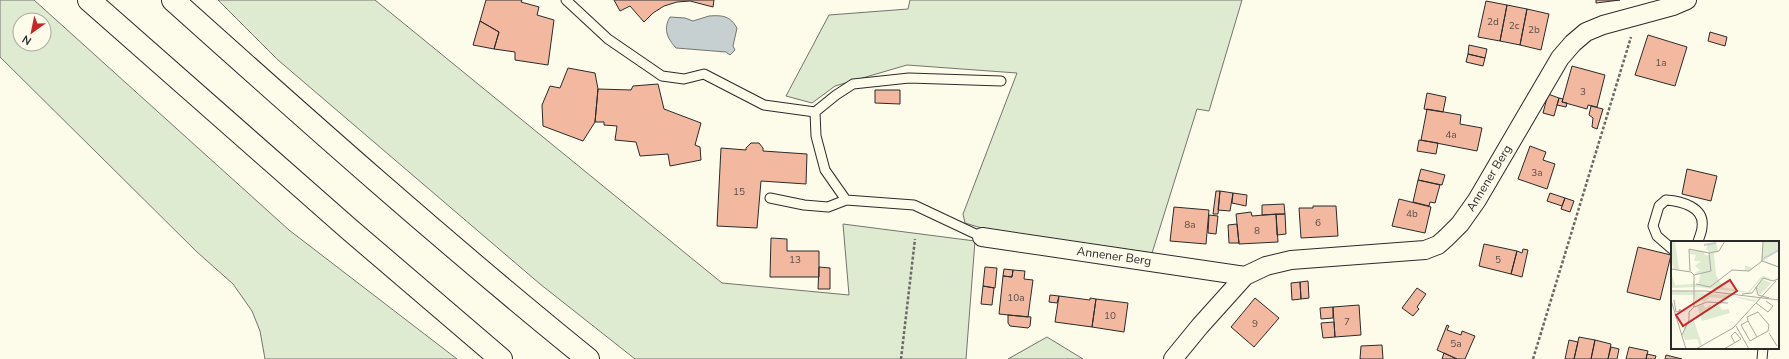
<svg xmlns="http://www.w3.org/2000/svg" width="1789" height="359" font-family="'Nunito Sans',sans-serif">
<rect width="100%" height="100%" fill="#fdfbea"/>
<path fill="#deebd1" stroke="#74746e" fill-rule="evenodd" d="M 0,0 L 34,0 L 289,230 L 457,359 L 265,359 L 260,331 L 252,311 L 233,284 L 197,252 L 0,57 ZM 20,20 L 44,20 L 44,44 L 20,44 Z
M 218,0 L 375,0 L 722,283 L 849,295 L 843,224 L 975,241 L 966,359 L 635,359 L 540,284 L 278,60 Z
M 910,0 L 1242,0 L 1209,111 L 1197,109 L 1152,253 L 985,229 L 965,223 L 963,214 L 1017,73 L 907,65 L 835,86 L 812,103 L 786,96 L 829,15 L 908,9 Z
M 1047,337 L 1083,359 L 1008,359 Z"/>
<path fill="#c7d0d0" stroke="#74746e" d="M 709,16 C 723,15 730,16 737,28 L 733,46 L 735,50 L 730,55 L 726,52 L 676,48 C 667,38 663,29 670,17 L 685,18 L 693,21 Z"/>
<path fill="#f2b8a0" stroke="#2b2b2b" d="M 486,0 L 522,0 L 521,2 L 539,7 L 537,15 L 554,20 L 548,65 L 515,60 L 515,52 L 494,49 L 499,32 L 480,21 Z
M 614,0 L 714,0 L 713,7 L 690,1 L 677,2 L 664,6 L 653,13 L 644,22 L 630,6 L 620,11 Z
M 1596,0 L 1620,0 L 1596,3 Z
M 1486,1 L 1507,5 L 1500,41 L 1478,37 Z
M 1507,5 L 1527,9 L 1520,45 L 1500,41 Z
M 1527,9 L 1549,14 L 1541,50 L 1520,45 Z
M 480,21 L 499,32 L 494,49 L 473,45 Z
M 1710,32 L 1727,37 L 1725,46 L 1708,41 Z
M 1648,35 L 1687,47 L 1675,86 L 1635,75 Z
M 1469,45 L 1487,49 L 1485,58 L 1468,54 Z
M 1468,54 L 1485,58 L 1483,66 L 1466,62 Z
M 1572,66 L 1605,75 L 1597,107 L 1588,105 L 1587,109 L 1562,102 Z
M 568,68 L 595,73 L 598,89 L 595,122 L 583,141 L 543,126 L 542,105 L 550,86 L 560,88 Z
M 658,84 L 664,109 L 701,123 L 695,145 L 700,147 L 701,160 L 670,166 L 668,154 L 640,156 L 636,142 L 615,140 L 617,126 L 604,125 L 604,122 L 595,122 L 598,89 L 631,90 L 633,86 Z
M 875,90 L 900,90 L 900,104 L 875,103 Z
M 1427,93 L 1446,97 L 1443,112 L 1424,109 Z
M 1548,94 L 1559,98 L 1554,116 L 1543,113 Z
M 1559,98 L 1563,99 L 1562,102 L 1567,103 L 1566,107 L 1557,105 Z
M 1591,106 L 1603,109 L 1597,129 L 1592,127 L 1593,118 L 1589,115 Z
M 1427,109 L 1461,115 L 1460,124 L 1482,128 L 1477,151 L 1421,140 Z
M 1419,140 L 1438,143 L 1436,154 L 1417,151 Z
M 751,143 L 759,143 L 763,148 L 763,151 L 807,154 L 806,184 L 761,181 L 757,228 L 717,226 L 721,148 L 746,150 L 746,148 Z
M 1530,146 L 1546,152 L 1543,160 L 1555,164 L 1547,189 L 1518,179 Z
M 1421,169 L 1445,175 L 1442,185 L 1418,180 Z
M 1687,169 L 1717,176 L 1711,201 L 1682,194 Z
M 1418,180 L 1440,185 L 1435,203 L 1430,202 L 1429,206 L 1413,202 Z
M 1216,191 L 1220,191 L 1218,214 L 1213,214 Z
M 1220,191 L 1233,193 L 1230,211 L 1218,210 Z
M 1233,193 L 1247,195 L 1246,206 L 1232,203 Z
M 1550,193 L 1565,198 L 1562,206 L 1547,201 Z
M 1565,198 L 1574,201 L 1570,212 L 1561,209 Z
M 1399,199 L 1431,207 L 1425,233 L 1392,226 Z
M 1284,204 L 1285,214 L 1262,215 L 1262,205 Z
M 1313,206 L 1336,206 L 1338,236 L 1301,238 L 1299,208 L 1313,208 Z
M 1174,207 L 1209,210 L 1206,244 L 1170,241 Z
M 1251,212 L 1252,216 L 1276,214 L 1278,242 L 1239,244 L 1236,214 Z
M 1276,214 L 1285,214 L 1286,234 L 1277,235 Z
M 1209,215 L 1218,216 L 1216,234 L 1208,233 Z
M 1237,224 L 1239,243 L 1229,243 L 1228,225 Z
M 771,238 L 787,239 L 787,251 L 819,251 L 819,277 L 770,277 Z
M 1484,244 L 1517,251 L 1511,274 L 1479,266 Z
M 1638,247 L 1671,255 L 1660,300 L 1627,292 Z
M 1523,249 L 1528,250 L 1522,277 L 1511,274 L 1517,251 L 1522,253 Z
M 819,267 L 830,268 L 830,289 L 818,289 Z
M 985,267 L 997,268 L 995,288 L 983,286 Z
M 1004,269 L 1013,270 L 1012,277 L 1003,276 Z
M 1013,270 L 1025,271 L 1024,279 L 1033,280 L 1028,317 L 999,314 L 1003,276 L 1012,277 Z
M 1308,281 L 1309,298 L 1301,299 L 1300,282 Z
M 1300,282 L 1301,299 L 1292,300 L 1291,283 Z
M 983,286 L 994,288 L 992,305 L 981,304 Z
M 1417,288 L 1426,294 L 1417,307 L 1419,309 L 1413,316 L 1402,308 Z
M 1050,295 L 1059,296 L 1057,303 L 1049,302 Z
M 1059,296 L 1090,300 L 1090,298 L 1096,299 L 1092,327 L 1055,322 Z
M 1255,298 L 1279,318 L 1254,347 L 1231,327 Z
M 1096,299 L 1128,303 L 1124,332 L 1092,327 Z
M 1359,305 L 1361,335 L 1335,337 L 1333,307 Z
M 1333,307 L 1333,318 L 1321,319 L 1320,308 Z
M 1008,315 L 1031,317 L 1030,326 L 1028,328 L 1010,326 L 1008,323 Z
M 1334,322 L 1335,337 L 1323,338 L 1321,323 Z
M 1447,325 L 1449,326 L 1447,330 L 1461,335 L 1462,331 L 1475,336 L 1465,359 L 1457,359 L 1437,350 Z
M 1579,337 L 1595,340 L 1591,359 L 1574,359 Z
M 1569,340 L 1578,342 L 1574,359 L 1565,359 Z
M 1595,340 L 1611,344 L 1608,359 L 1591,359 Z
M 1382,345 L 1383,359 L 1360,359 L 1361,346 Z
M 1611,347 L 1619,349 L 1617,359 L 1608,359 Z
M 1629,347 L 1648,351 L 1646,359 L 1626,359 Z
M 1444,353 L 1457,359 L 1442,359 Z
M 1647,354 L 1656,356 L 1655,359 L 1646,359 Z
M 1666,355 L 1682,359 L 1665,359 Z"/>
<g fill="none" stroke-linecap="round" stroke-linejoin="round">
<g stroke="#2b2b2b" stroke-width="11">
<path id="service" d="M 566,0 L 608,39 L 662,76 L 684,79 L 704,74 L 764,105 L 815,112 L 816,136 L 825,170 L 846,200 L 914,205 L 982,237
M 815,112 L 836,95 L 853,84 L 909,78 L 1001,81
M 770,198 L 804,205 L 828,207 L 846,200
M 1672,249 L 1657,236 L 1653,226 L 1659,206 L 1666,200 C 1681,201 1705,207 1702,227 C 1702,232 1699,237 1698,242
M 1762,359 L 1763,348"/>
</g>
<g stroke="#2b2b2b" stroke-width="20">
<path id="minor" d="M 982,237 L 1245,276
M 1173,359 L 1200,326 L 1245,276 L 1266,266 L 1291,260 L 1425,250 L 1438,245 L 1446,238 L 1460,224 L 1477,200 L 1560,58 L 1573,43 L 1586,32 L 1603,25 L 1673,6 L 1687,0"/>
</g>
<g stroke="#2b2b2b" stroke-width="24">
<path id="motorway" d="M 89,0 L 349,229 L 501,359
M 173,0 C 309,122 446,244 588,359"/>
</g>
<path stroke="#6a6964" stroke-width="2.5" stroke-dasharray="3 2" stroke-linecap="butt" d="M 901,359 L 915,239
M 1533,359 L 1631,37"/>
<use href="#service" stroke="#fdfbea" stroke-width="9"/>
<use href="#minor" stroke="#fdfbea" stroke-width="18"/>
<use href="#motorway" stroke="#fdfbea" stroke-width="22"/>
</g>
<g text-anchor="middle" stroke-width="3" stroke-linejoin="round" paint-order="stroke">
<g font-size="10" fill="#5d4e48">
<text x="1493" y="25">2d</text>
<text x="1514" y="29">2c</text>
<text x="1534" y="33">2b</text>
<text x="1661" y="66">1a</text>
<text x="1583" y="95">3</text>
<text x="1451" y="138">4a</text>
<text x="1537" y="176">3a</text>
<text x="739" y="195">15</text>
<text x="1412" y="217">4b</text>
<text x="1318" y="226">6</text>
<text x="1190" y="228">8a</text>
<text x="1257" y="234">8</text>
<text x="795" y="263">13</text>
<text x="1498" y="263">5</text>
<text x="1016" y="301">10a</text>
<text x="1110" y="319">10</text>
<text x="1347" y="325">7</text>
<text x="1255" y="327">9</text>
<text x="1456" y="347">5a</text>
</g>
<g font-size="12" fill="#2b2b2b" stroke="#fdfbea">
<text transform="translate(1489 178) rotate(-59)" y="4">Annener Berg</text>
<text transform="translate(1114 256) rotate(8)" y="4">Annener Berg</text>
</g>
</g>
<g transform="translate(1671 241)">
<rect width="108" height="108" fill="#fdfbea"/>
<path d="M 0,0 L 4,0 L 8,29 L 3,28 L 0,19 ZM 92,0 L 108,0 L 108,9 L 92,19 L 108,26 L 108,27 L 91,20 L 79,30 L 74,29 L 74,24 L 81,27 L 90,21 ZM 45,1 L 47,10 L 43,13 L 45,34 L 52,46 L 77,51 L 90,36 L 93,35 L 102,39 L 108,36 L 103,39 L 91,37 L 78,52 L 25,46 L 0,47 L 1,34 L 4,44 L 21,43 L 24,40 L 24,43 L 37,45 L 27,43 L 30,32 L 22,33 L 29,29 L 24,25 L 30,20 L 23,20 L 25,14 L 19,13 L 18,9 L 32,10 L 34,14 L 39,15 L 37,9 L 35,9 L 37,3 ZM 91,38 L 100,42 L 89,54 L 85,47 ZM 14,50 L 56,54 L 86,59 L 83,61 L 60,55 L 56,58 L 39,56 L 32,62 L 34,67 L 40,63 L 39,68 L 48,64 L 51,69 L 58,68 L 59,72 L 31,80 L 26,65 L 32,62 L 30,58 L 24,60 L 24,54 L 0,54 L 0,51 ZM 23,80 L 31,104 L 29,105 L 26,98 L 14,99 L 12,95 L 13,86 Z" fill="#deebd1"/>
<path fill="none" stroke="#c7d0d0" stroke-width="2" d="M 33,4 L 45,2M 92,18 L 108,9"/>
<path fill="none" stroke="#a9a89e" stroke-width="1" d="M 38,12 L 48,10 L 54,0M 91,20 L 108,26M 0,28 L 20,31 L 23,34M 19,30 L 18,8 L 38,12 L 40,30 L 23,34M 25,43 L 39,46 L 61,29 L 78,30 L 91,20 L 92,0M 85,46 L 87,54 L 98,57M 0,50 L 35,50 L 108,59M 71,53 L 81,52 L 92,37 L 102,40 L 107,38M 0,59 L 15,108M 3,59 L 5,71 L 8,70 L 9,70 L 9,68 L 8,70M 85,62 L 97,71 L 102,65 L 95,60M 23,66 L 36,61 L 57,62M 77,80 L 86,96 L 79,100 L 70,84 ZM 77,80 L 76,76 L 87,71 L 98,84 L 97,90 L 86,96M 65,85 L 78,108M 98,92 L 106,105M 11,94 L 18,79 L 18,71 L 23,66 L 23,34M 64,102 L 60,95 L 64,91 L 70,98M 25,108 L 62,87 L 105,40M 53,108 L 70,98"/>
<path fill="#c62828" fill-opacity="0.15" stroke="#c62828" stroke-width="2" d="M 59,39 L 66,50 L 12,85 L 5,74 Z"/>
<rect width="108" height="108" fill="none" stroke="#2b2b2b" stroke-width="2"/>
</g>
<g transform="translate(32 32) rotate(213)"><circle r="19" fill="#fdfbea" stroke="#a9a89e"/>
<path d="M0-3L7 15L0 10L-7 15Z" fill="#c62828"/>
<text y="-6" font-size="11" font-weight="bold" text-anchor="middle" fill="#2b2b2b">N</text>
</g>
</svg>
